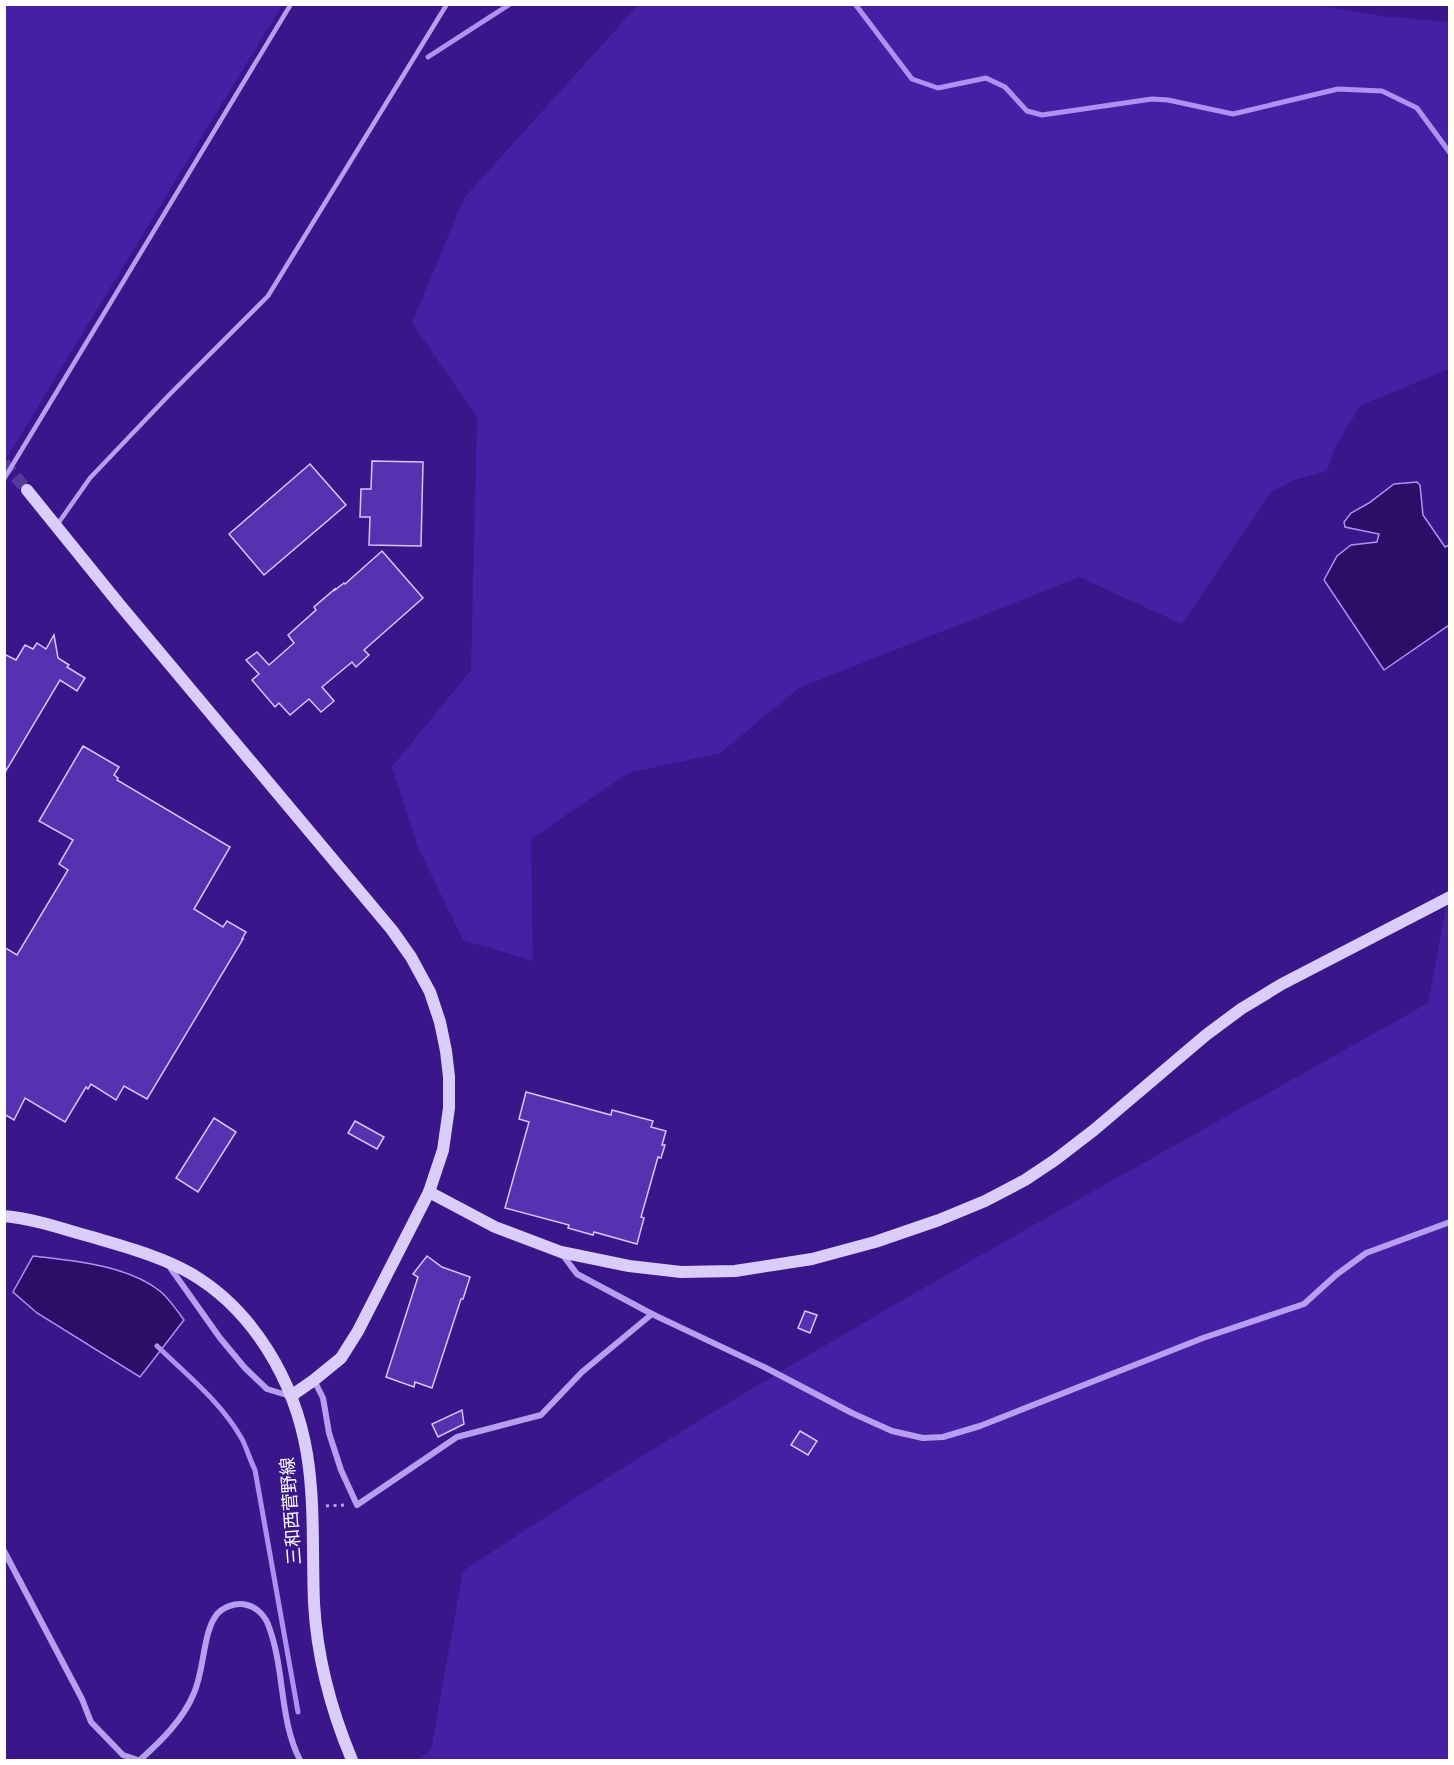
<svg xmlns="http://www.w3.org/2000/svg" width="1454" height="1765" font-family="'Nunito Sans','Noto Sans JP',sans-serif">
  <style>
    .green { fill: #461fa5 }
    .water { fill: #2b0e68; stroke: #ad92f2; stroke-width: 1.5 }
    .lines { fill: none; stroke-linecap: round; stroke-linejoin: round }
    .stream { stroke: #ad92f2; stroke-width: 5 }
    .building { fill: #5731af; stroke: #d5c6fb; stroke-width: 1.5 }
    .secondary-tunnel { stroke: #58399c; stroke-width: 12; stroke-dasharray: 12 6; stroke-linecap: butt }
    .path { stroke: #b79fef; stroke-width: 3; stroke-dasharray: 3 4.5; stroke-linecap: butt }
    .lane { stroke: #b79fef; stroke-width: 4.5 }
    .street { stroke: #b79fef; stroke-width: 6 }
    .secondary { stroke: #dbcdfa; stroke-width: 12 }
    .labels { text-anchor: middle; stroke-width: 6; stroke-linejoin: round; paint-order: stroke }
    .street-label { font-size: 18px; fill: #fff; stroke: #3a168b }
  </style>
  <rect width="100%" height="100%" fill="#3a168b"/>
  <!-- green -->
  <g class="green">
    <polygon points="5,4 282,5 5,461 4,5"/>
    <polygon points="1315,5 1382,16 1449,22 1449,369 1361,405 1336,445 1327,471 1294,480 1271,492 1182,624 1079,577 799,688 720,753 628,773 531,839 533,961 463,940 418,847 392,767 471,670 477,417 412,323 464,198 638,5"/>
    <path d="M1449,892V1760H416L431,1750L463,1571C774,1364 1103,1187 1428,1003Z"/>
  </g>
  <!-- water -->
  <g class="water">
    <polygon points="1417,482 1420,485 1423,515 1445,547 1449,545 1449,625 1384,670 1324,580 1337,556 1351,545 1377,542 1379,534 1345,527 1344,522 1351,513 1369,503 1394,484"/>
    <path d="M33,1256C74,1261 127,1265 160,1291C169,1299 177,1310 184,1320L140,1377L37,1313L13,1292Z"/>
  </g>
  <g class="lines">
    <!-- stream -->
    <g class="stream">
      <polyline points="855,4 912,79 938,88 986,78 1005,87 1027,111 1042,115 1152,99 1168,100 1233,114 1338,89 1382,91 1417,108 1450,153"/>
      <polyline points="428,57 510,4"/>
      <path d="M157,1346C187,1375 221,1402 242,1439C247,1449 250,1460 255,1470L298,1712"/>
    </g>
  </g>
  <!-- building -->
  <g class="building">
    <polygon points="372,461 423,462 421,546 369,545 370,517 360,517 361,489 371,489"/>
    <polygon points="310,464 346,505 264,575 229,534"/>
    <polygon points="382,551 423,598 364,650 369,655 356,667 352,662 322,687 334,701 321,712 309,699 290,715 279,703 275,707 252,680 259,674 246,660 257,652 269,665 294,643 288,635 316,610 314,607 335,589 335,590 344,583 345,584"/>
    <polygon points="54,635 58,658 69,665 67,667 85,678 77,691 60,680 4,774 4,654 16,660 25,645 33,649 37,643 46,649"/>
    <polygon points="83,746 119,767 114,775 118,778 117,780 230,847 194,909 223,927 227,921 246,932 242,939 243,939 147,1099 124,1086 116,1100 91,1084 88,1089 86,1087 65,1122 25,1098 14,1120 4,1114 4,947 17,955 68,870 59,864 73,840 39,821"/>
    <polygon points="526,1092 611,1115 612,1110 653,1121 651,1127 666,1131 662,1145 665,1145 661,1158 658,1157 641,1217 644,1218 637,1244 594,1232 593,1235 568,1228 569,1225 505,1208 529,1122 519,1119"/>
    <polygon points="214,1118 236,1132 198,1192 176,1178"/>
    <polygon points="355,1121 384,1137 377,1149 348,1133"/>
    <polygon points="427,1256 442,1267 470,1277 463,1299 461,1299 432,1388 415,1382 414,1387 386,1377 418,1277 413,1274"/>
    <polygon points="805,1311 817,1315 810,1333 798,1328"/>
    <polygon points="462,1410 464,1424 438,1437 432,1424"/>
    <polygon points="800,1431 817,1441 808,1455 791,1445"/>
  </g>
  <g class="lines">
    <!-- secondary-tunnel -->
    <polyline class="secondary-tunnel" points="4,463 27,490"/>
    <!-- path -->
    <polyline class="path" points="326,1506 345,1505"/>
    <!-- lane -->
    <g class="lane">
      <polyline points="4,479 291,4"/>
      <polyline points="57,525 90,478 170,394 268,296 447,4"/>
    </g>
    <!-- street -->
    <g class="street">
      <polyline points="562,1254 577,1274 652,1314 766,1368 852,1413 892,1431 923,1438 943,1437 980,1426 1203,1338 1304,1304 1336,1275 1366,1253 1450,1222"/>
      <polyline points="169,1266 220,1338 245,1368 267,1389 290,1396"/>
      <polyline points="314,1380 323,1398 329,1433 341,1470 357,1505 457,1437 541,1415 582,1372 652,1314"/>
      <polyline points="4,1551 82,1699 91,1722 123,1755 138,1760"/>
      <path d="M140,1760C161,1741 183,1720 194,1693C204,1671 203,1635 215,1617C221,1607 236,1602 247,1605C257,1607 266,1617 269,1627C285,1670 279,1719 300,1760"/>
    </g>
    <!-- secondary -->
    <g class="secondary">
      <polyline points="27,490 120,605 392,930 411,957 430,992 440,1022 446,1051 449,1077 449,1108 443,1150 429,1192 358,1331 341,1358 314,1380 291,1396"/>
      <polyline points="429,1192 495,1227 561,1252 629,1266 681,1272 735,1271 812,1259 875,1242 939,1220 985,1201 1025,1180 1055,1160 1094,1130 1206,1035 1241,1009 1282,984 1450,897"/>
      <path d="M4,1216C35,1219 63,1229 92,1237C125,1247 160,1256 190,1273C254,1310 295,1382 307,1454C315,1503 312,1553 314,1603C317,1658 331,1710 352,1760"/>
    </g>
  </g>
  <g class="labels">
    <!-- street labels -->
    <g class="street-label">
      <text transform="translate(291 1511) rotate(-94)" y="6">三和西菅野線</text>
    </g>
  </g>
  <!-- border -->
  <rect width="1454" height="1765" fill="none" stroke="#ffffff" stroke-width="12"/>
</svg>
